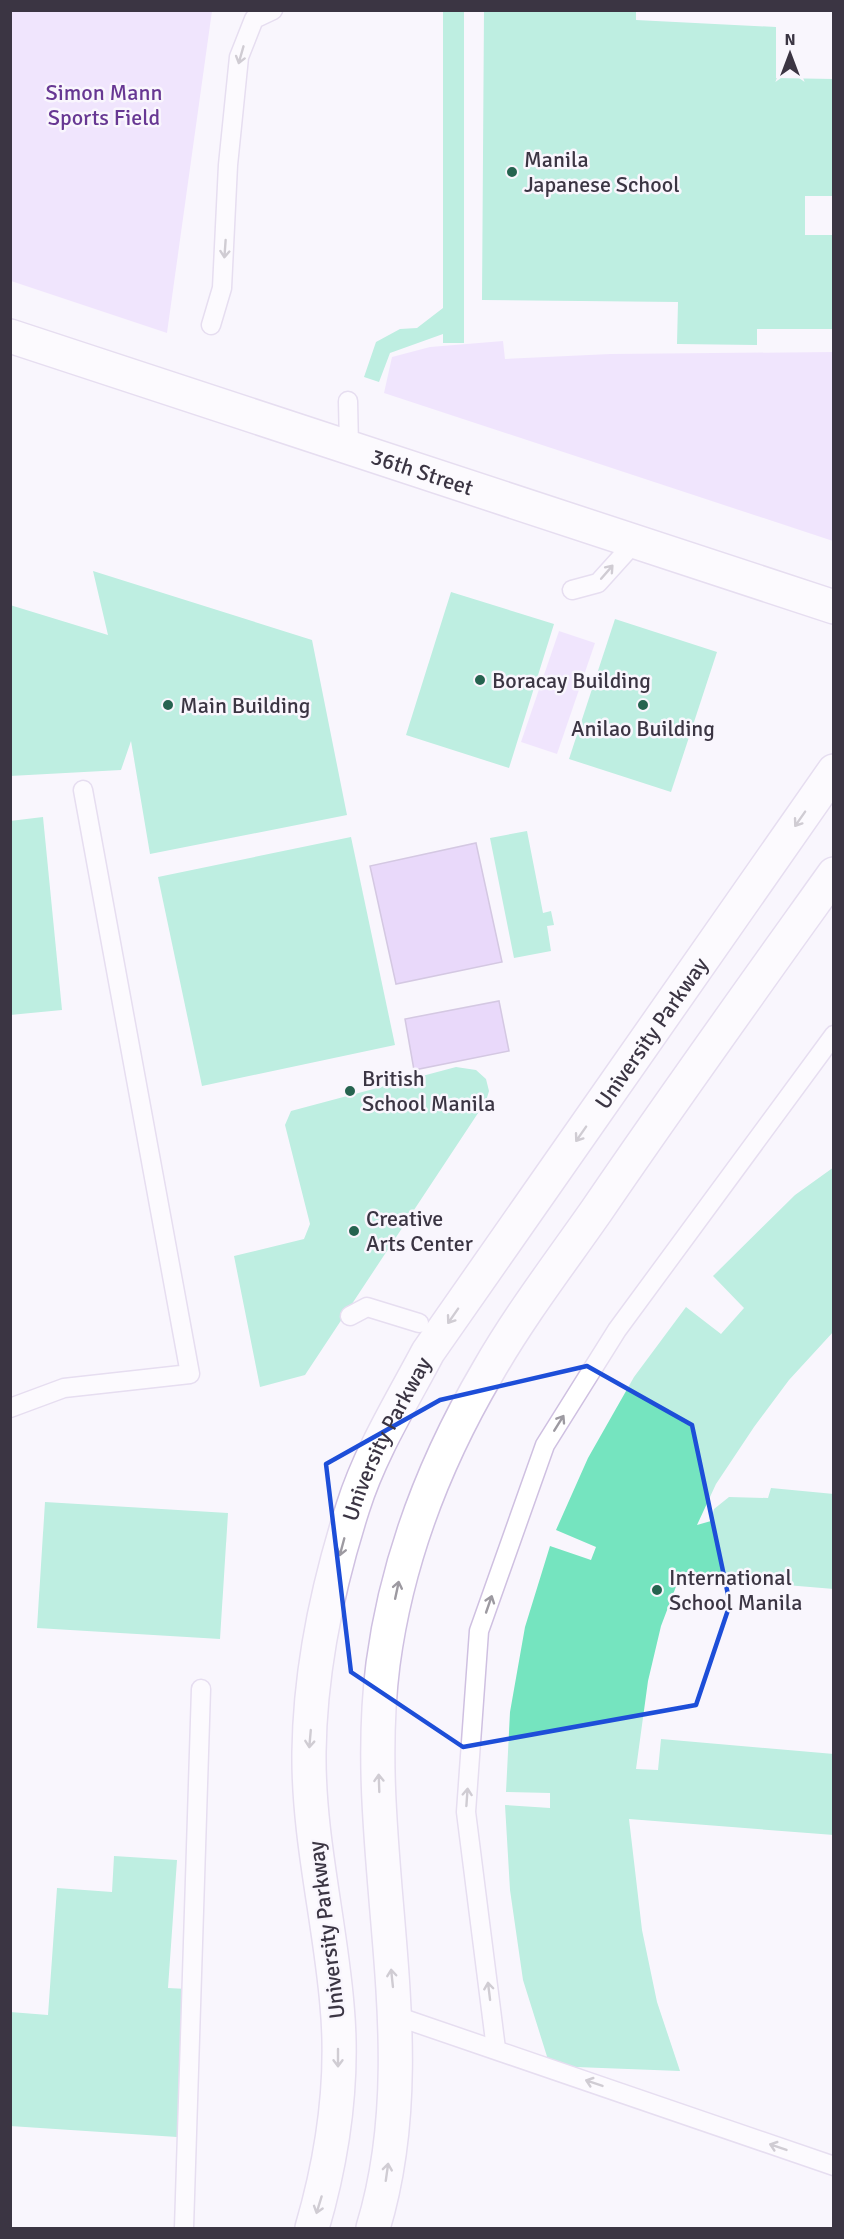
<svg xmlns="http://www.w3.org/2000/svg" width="844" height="2239" font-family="Signika,sans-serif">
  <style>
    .green { fill: #e5d1fd }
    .water { fill: #d5b7f7; stroke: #a790c1; stroke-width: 1.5 }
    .building { fill: #75e4bf }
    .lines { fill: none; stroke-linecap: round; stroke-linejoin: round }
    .lane-casing { stroke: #cfc0e1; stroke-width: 21 }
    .secondary-casing { stroke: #cfc0e1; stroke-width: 36 }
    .lane { stroke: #fff; stroke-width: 18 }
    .secondary { stroke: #fff; stroke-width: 33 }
    .oneway { stroke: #9d9aa1 }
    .marked { fill: none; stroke: #1d4ed8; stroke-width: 4.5; stroke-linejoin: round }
    .poi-dot { fill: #25634f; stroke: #f9f6fd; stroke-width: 2 }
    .labels { text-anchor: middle; stroke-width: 5; stroke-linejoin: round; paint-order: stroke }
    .park-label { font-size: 22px; fill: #673793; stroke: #f9f6fd }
    .poi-label { font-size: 22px; fill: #3b3543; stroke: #f9f6fd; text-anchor: start }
    .street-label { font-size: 22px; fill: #3b3543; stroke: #f9f6fd }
  </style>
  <rect width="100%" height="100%" fill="#f9f6fd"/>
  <!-- green -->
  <g class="green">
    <polygon points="10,11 212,11 167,333 11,281"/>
    <polygon points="503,341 505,359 610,354 833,352 833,541 384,393 392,357 430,347"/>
    <polygon points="559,631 595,643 557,754 521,742"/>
  </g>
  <!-- water -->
  <g class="water">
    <polygon points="476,843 502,962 396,984 370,866"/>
    <polygon points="499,1001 509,1051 414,1070 405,1019"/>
  </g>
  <!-- building -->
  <g class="building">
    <polygon points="443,10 464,10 464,343 443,343 443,334 390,353 379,382 364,377 376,342 400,329 417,328 443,308"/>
    <polygon points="484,10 636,10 636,20 776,27 776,78 834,79 834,196 805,196 805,235 834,235 834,329 757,329 757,345 677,344 678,302 482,300"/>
    <polygon points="93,571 312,640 347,815 150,854 131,741 121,770 10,776 10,605 108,635"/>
    <polygon points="451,592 554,624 509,768 406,735"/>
    <polygon points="615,619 717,652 671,792 569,759"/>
    <polygon points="43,817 62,1010 10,1015 10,821"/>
    <polygon points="527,831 543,913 551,911 554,925 547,926 551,951 514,958 490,838"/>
    <polygon points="351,837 395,1045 202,1086 158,877"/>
    <polygon points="456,1067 476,1070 486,1079 489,1091 486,1101 305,1375 260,1387 234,1256 304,1239 310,1224 285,1125 291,1111"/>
    <polygon points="834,1167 834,1331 789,1380 754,1427 716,1484 697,1525 711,1521 714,1509 729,1497 768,1498 771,1488 834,1494 834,1589 680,1576 661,1626 648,1681 636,1769 658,1770 661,1739 834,1754 834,1835 629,1819 642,1930 657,2002 680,2071 550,2066 523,1980 510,1890 505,1805 550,1808 550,1793 506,1792 510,1712 525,1627 550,1546 591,1560 596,1547 556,1530 588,1458 634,1377 686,1307 721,1334 744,1308 713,1276 795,1195"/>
    <polygon points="45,1502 228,1513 220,1639 37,1628"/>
    <polygon points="114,1856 177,1860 168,1988 187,1989 177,2137 10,2126 10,2012 48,2015 57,1888 112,1892"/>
  </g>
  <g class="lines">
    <defs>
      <g id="lane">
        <polyline points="211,325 222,288 228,165 239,57 254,19 273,10"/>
        <polyline points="348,401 349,447"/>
        <polyline points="572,590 598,583 635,542"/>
        <polyline points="350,1316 367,1307 419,1323"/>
        <polyline points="10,1408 64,1388 190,1374 83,790"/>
        <polyline points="396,2016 834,2166"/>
        <polyline points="496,2049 466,1812 479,1631 545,1445 617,1330 834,1035"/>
        <polyline points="184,2228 201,1689"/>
      </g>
      <g id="secondary">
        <path id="s1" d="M10,336L834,607"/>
        <path id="s2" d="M312,2228C333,2156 344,2080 337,2005C330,1921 308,1837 309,1752C310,1671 328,1585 353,1507C370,1453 401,1403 428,1352L834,771"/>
        <path d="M373,2228C429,2044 359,1852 383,1664C397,1559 435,1461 488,1371C520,1315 560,1263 597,1210C674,1097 754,986 834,874"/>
      </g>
    </defs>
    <!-- lane casing -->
    <use href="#lane" class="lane-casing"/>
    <!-- secondary casing -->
    <use href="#secondary" class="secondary-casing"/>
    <!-- lane -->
    <use href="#lane" class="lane"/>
    <!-- secondary -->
    <use href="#secondary" class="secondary"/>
  </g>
  <!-- one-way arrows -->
  <defs><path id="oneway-shaft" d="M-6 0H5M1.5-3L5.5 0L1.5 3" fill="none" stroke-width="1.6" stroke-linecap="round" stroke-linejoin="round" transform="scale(1.5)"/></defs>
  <g class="oneway">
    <use href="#oneway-shaft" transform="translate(241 55) rotate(106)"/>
    <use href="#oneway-shaft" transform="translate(225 249) rotate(94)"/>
    <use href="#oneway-shaft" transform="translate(607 572) rotate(-49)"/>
    <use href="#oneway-shaft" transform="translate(800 819) rotate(125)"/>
    <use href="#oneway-shaft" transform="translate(581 1134) rotate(125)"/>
    <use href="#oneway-shaft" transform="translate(453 1316) rotate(125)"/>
    <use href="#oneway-shaft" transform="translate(559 1423) rotate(-58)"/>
    <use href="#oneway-shaft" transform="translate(342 1547) rotate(105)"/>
    <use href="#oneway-shaft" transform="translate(397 1590) rotate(-78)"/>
    <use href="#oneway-shaft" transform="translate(489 1604) rotate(-71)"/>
    <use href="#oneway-shaft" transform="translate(310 1739) rotate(95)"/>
    <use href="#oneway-shaft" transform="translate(379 1783) rotate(-92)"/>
    <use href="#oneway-shaft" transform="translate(467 1797) rotate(-86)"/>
    <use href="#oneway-shaft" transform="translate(392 1978) rotate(-96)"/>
    <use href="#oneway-shaft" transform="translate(489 1991) rotate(-97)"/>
    <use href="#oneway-shaft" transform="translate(338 2058) rotate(90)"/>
    <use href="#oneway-shaft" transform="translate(594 2083) rotate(-161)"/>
    <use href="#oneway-shaft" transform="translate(778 2147) rotate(-161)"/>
    <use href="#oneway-shaft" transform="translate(387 2172) rotate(-82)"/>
    <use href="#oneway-shaft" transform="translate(319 2205) rotate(107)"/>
  </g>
  <!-- marked area -->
  <path d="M0 0H844V2239H0ZM587,1366L692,1425L730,1604L696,1705L463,1747L351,1672L326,1464L440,1400Z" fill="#f9f6fd" fill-opacity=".55" fill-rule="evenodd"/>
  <path class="marked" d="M587,1366L692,1425L730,1604L696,1705L463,1747L351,1672L326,1464L440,1400Z"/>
  <!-- markers -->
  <g class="poi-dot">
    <circle cx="512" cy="172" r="6"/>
    <circle cx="480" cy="680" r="6"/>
    <circle cx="168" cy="705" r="6"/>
    <circle cx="643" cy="705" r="6"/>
    <circle cx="350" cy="1091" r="6"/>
    <circle cx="354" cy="1231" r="6"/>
    <circle cx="657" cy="1590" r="6"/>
  </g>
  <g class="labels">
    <!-- park labels -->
    <g class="park-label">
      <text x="104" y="100">Simon Mann<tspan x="104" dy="25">Sports Field</tspan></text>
    </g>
    <!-- poi labels -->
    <g class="poi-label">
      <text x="524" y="167">Manila<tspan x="524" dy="25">Japanese School</tspan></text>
      <text x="492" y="688">Boracay Building</text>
      <text x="180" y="713">Main Building</text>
      <text x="643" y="736" text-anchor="middle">Anilao Building</text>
      <text x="362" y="1086">British<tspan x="362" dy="25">School Manila</tspan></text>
      <text x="366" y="1226">Creative<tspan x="366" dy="25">Arts Center</tspan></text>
      <text x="669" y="1585">International<tspan x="669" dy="25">School Manila</tspan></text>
    </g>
    <!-- street labels -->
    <g class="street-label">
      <text dy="8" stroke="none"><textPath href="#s1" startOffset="434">36th Street</textPath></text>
      <text dy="8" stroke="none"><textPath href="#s2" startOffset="1292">University Parkway</textPath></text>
      <text dy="8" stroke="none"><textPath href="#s2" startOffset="806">University Parkway</textPath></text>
      <text transform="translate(326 1930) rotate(-97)" y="8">University Parkway</text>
    </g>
  </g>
  <!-- border -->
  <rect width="844" height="2239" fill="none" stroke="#3b3543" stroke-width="24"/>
  <!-- north arrow -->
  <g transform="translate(790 54)" stroke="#f9f6fd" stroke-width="4.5" paint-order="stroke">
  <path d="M0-4.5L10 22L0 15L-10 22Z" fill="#3b3543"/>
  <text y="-9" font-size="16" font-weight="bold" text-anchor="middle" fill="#3b3543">N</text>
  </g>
</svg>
